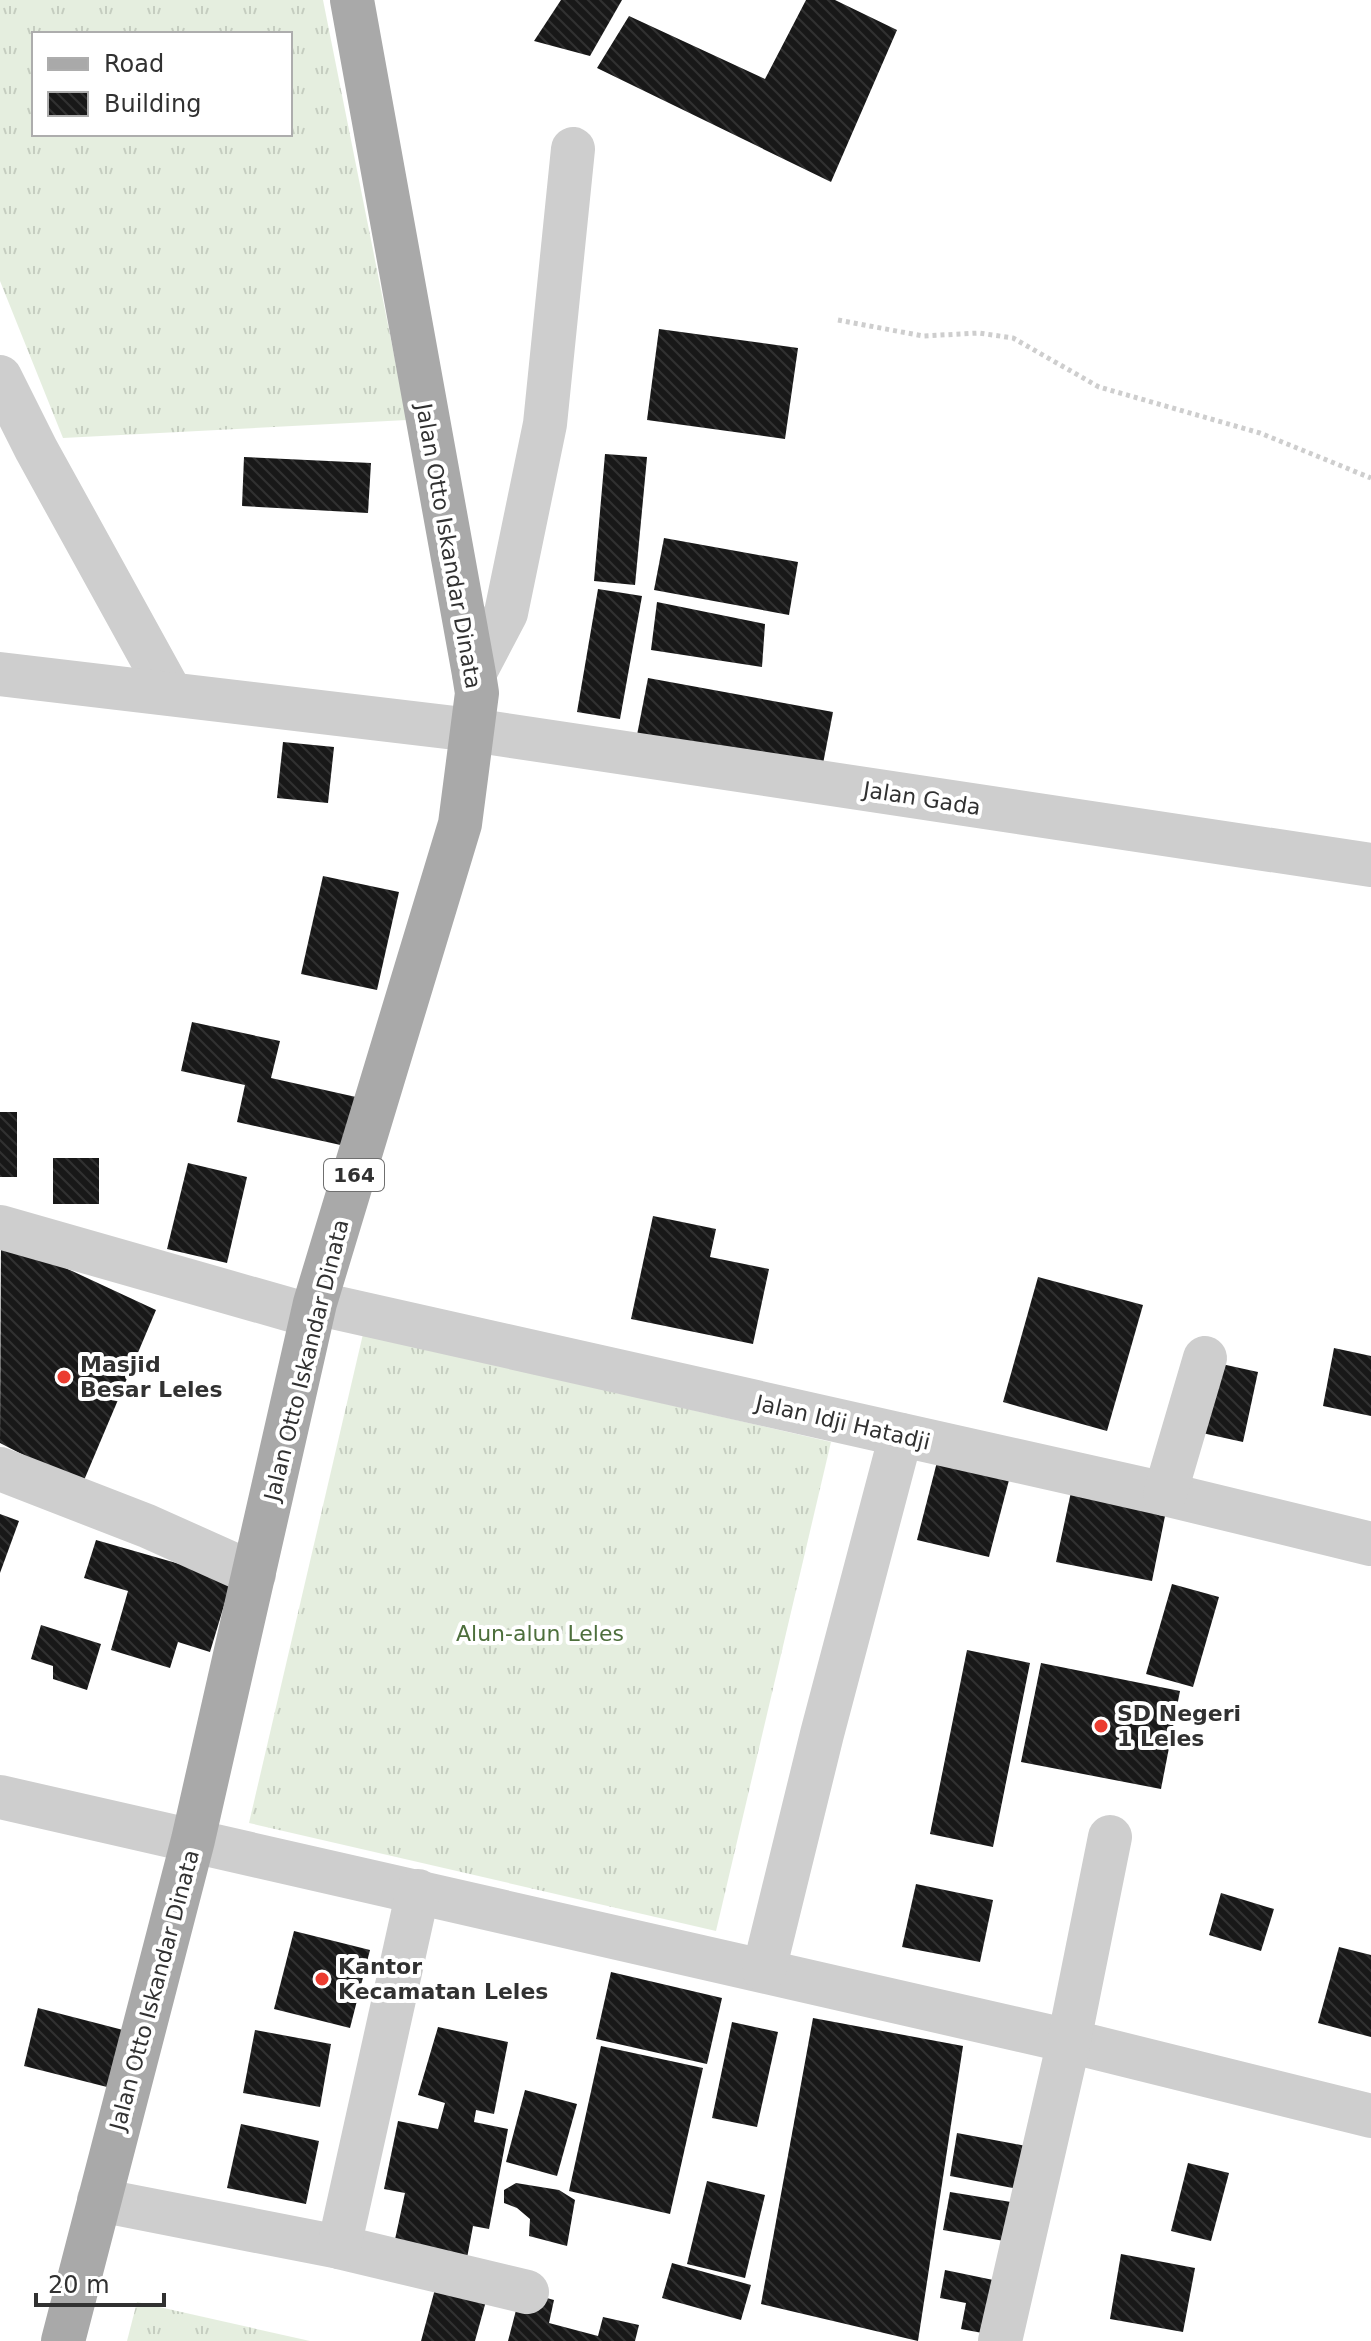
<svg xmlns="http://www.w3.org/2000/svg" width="1371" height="2341" font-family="'DejaVu Sans',sans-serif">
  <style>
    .grass { fill: url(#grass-tufts); fill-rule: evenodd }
    .building { fill: url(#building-back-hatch) }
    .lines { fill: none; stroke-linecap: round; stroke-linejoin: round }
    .path { stroke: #cecece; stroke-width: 5; stroke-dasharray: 4 4; stroke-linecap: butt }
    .minor { stroke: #cecece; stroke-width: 44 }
    .major { stroke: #a9a9a9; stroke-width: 44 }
    .poi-dot { fill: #eb3c30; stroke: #fff; stroke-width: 3 }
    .labels { text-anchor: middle; stroke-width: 8; stroke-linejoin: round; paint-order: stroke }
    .shield { fill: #fff; stroke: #6f6f6f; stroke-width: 2 }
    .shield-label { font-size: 20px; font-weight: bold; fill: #313131 }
    .street-label { font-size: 22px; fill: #313131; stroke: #fff }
    .poi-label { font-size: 22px; font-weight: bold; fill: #313131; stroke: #fff; text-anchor: start }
    .park-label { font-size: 22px; fill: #4d6f3c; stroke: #fff }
  </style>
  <defs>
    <pattern id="grass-tufts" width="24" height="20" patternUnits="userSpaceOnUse" patternTransform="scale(2)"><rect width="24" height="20" fill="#e5eedf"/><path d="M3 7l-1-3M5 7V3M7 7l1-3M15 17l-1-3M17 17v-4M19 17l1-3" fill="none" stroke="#c5cdc0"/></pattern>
    <pattern id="building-back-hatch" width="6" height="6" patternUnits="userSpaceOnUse" patternTransform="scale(2)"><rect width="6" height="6" fill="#181818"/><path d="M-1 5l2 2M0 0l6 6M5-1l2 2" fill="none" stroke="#313131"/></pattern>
  </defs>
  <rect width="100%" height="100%" fill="#fff"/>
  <!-- grass -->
  <g class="grass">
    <path d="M0,0H323L407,420L63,438L0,281ZM34,34H290V134H34Z"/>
    <polygon points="363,1334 831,1442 716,1931 249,1823"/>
    <polygon points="137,2302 310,2341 127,2341"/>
  </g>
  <!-- building -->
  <g class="building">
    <polygon points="561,0 622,0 590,56 534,41"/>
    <polygon points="806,0 835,0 897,30 831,182 597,68 629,16 765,79"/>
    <polygon points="659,329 798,348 785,439 647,420"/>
    <polygon points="605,454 647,457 635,585 594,581"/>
    <polygon points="244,457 371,463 368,513 242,506"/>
    <polygon points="664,538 798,562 789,615 654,590"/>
    <polygon points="598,589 642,596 620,719 577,712"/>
    <polygon points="657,602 765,624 762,667 651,650"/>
    <polygon points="648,678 833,712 822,769 637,735"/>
    <polygon points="283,742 334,747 328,803 277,798"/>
    <polygon points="323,876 399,892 377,990 301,974"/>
    <polygon points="192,1022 280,1041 271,1078 356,1097 345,1146 237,1122 245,1085 181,1071"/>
    <rect x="0" y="1112" width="17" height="65"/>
    <rect x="53" y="1158" width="46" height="46"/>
    <polygon points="188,1163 247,1177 227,1263 167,1249"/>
    <polygon points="653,1216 716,1229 710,1257 769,1269 753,1344 631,1319"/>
    <polygon points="1,1238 156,1310 82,1485 0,1443"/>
    <polygon points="1038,1277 1143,1305 1107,1431 1003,1402"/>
    <polygon points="1334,1348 1371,1356 1371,1416 1323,1406"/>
    <polygon points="1208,1361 1258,1372 1243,1442 1193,1431"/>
    <polygon points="937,1462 1009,1480 989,1557 917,1540"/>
    <polygon points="1071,1492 1166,1511 1152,1581 1056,1562"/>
    <polygon points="0,1514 19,1521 0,1573"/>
    <polygon points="96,1540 232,1579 210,1652 178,1642 170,1668 111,1650 128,1591 84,1578"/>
    <polygon points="1172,1584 1219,1597 1193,1687 1146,1674"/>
    <polygon points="41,1625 101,1644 87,1690 53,1679 53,1666 31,1659"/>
    <polygon points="967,1650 1030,1663 993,1847 930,1834"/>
    <polygon points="1041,1663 1180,1691 1161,1789 1021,1762"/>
    <polygon points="916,1884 993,1900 980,1962 902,1947"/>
    <polygon points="1221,1893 1274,1909 1261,1951 1209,1935"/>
    <polygon points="294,1931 370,1950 350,2028 274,2009"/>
    <polygon points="1339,1947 1371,1955 1371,2037 1318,2023"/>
    <polygon points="611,1972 722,1998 707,2064 596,2039"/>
    <polygon points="38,2008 127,2031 111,2088 24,2066"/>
    <polygon points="813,2018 963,2046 918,2341 761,2304"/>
    <polygon points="732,2022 778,2032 757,2127 712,2118"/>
    <polygon points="438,2027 508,2042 494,2114 476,2110 474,2122 508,2129 489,2229 473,2226 467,2258 394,2244 405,2193 384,2189 398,2121 438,2129 445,2103 418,2095"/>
    <polygon points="255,2030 331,2044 320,2107 243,2093"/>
    <polygon points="601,2046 703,2068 670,2214 569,2191"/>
    <polygon points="525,2090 577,2104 557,2176 506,2162"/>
    <polygon points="241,2124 319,2141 306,2204 227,2188"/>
    <polygon points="957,2133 1026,2146 1018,2189 950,2176"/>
    <polygon points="1188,2163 1229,2173 1211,2241 1171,2231"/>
    <polygon points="707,2181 765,2195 745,2278 687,2264"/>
    <polygon points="516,2183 559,2190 575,2200 567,2246 529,2236 530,2219 517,2208 504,2203 504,2190"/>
    <polygon points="950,2192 1011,2202 1004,2241 943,2230"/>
    <polygon points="1121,2254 1195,2268 1183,2332 1110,2319"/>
    <polygon points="672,2263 751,2285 741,2320 662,2298"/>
    <polygon points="945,2270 1003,2282 993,2335 961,2329 966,2303 940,2298"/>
    <polygon points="438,2278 489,2290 475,2341 421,2341"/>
    <polygon points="521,2291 554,2300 549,2323 598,2336 603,2317 639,2325 635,2341 508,2341"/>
  </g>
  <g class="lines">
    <!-- path -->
    <polyline class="path" points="838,320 923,336 979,333 1013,338 1099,387 1260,433 1371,478"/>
    <!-- minor -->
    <g class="minor">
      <polyline points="0,377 36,449 170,692"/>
      <polyline points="0,674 472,730 1371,865"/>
      <polyline points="474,674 506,613 545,424 573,149"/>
      <polyline points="0,1227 312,1316"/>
      <polyline points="315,1303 1165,1494 1371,1544"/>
      <polyline points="0,1469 147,1526 254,1574"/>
      <polyline points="1165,1494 1205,1358"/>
      <polyline points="0,1797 1069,2041 1371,2116"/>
      <polyline points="764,1970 822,1734 901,1435"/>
      <polyline points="99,2200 339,2247 527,2292"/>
      <polyline points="339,2247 418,1891"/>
      <polyline points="1000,2341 1069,2041 1110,1837"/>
    </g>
    <!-- major -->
    <polyline class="major" points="63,2341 193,1840 315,1303 460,824 477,693 474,674 352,0"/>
  </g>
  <!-- markers -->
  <g class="poi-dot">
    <circle cx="64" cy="1377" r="8"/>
    <circle cx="1101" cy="1726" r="8"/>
    <circle cx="322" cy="1979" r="8"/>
  </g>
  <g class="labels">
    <!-- shield labels -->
    <rect class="shield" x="324" y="1159" width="60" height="32" rx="6"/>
    <g class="shield-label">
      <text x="354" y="1182">164</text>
    </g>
    <!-- street labels -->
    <g class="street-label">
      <text transform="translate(449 546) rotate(80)" y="8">Jalan Otto Iskandar Dinata</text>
      <text transform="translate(922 798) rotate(9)" y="8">Jalan Gada</text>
      <text transform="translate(306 1360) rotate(-76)" y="8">Jalan Otto Iskandar Dinata</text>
      <text transform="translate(843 1422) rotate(13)" y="8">Jalan Idji Hatadji</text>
      <text transform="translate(154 1990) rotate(-75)" y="8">Jalan Otto Iskandar Dinata</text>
    </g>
    <!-- poi labels -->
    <g class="poi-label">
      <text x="80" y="1372">Masjid<tspan x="80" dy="25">Besar Leles</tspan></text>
      <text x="1117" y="1721">SD Negeri<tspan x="1117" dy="25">1 Leles</tspan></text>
      <text x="338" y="1974">Kantor<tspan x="338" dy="25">Kecamatan Leles</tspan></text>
    </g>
    <!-- park labels -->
    <g class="park-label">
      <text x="540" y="1641">Alun-alun Leles</text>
    </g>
  </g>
  <!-- legend -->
  <rect x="32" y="32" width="260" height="104" fill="#ffffff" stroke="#adadad" stroke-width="2"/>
  <rect x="48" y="58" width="40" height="12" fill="#a9a9a9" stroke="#adadad" stroke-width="2"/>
  <text x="104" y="72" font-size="24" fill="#313131">Road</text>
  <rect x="48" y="92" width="40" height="24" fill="url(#building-back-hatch)" stroke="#adadad" stroke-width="2"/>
  <text x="104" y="112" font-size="24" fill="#313131">Building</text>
  <!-- scale -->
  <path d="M36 2293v12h128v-12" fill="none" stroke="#313131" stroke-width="4"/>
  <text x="48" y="2293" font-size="24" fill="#313131" stroke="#ffffff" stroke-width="6" paint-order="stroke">20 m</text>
</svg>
